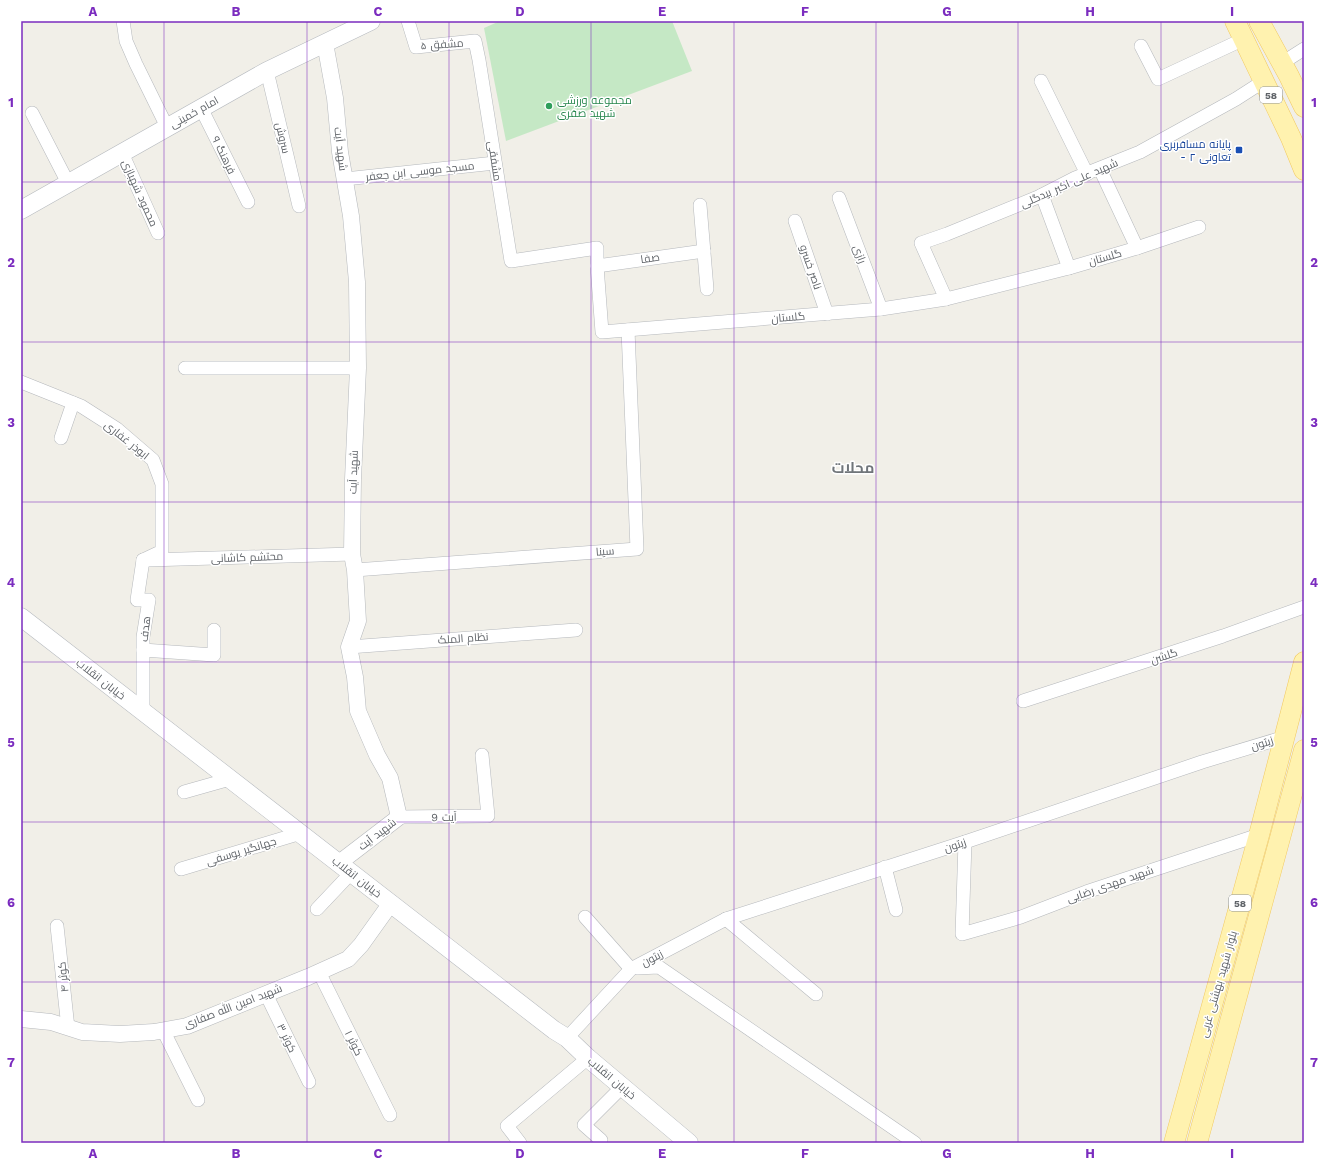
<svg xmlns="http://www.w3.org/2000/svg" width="1325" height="1164" font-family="'Work Sans',Cairo,sans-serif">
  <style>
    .green { fill: #c5e8c5 }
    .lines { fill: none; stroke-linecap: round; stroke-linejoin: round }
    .minor-casing { stroke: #b5b8bc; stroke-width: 14 }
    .tertiary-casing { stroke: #b5b8bc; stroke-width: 17 }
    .secondary-casing { stroke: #b6babf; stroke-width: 19 }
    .primary-casing { stroke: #f2c960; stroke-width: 21 }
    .minor { stroke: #fff; stroke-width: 13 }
    .tertiary { stroke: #fff; stroke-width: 16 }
    .secondary { stroke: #fff; stroke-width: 18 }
    .primary { stroke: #fff2af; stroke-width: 20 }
    .grid { fill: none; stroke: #7b2cbf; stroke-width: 1; stroke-opacity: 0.55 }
    .leisure-dot { fill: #2e9e5b; stroke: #fff; stroke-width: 1.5 }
    .transit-dot { fill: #1a4fb4; stroke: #fff; stroke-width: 1.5 }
    .labels { text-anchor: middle; stroke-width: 3; stroke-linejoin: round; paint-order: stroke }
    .shield { fill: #fff; stroke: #8f9295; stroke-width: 1 }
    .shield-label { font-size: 10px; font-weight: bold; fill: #5f6368 }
    .street-label { font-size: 11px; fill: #5f6368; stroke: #fff }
    .leisure-label { font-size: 11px; fill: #27864d; stroke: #fff; text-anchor: start }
    .transit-label { font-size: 11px; fill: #164399; stroke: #fff; text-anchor: end }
    .district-label { font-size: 15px; font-weight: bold; fill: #70757a; stroke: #fff }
    .neatline { fill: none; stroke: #7b2cbf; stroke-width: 1.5 }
    .grid-label { font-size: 13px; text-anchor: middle; font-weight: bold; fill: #7b2cbf }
  </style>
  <rect width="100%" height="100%" fill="#f1efe8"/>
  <!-- green -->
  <polygon class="green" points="500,21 672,21 692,71 506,141 484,28"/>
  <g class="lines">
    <defs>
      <g id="minor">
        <polyline points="123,21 126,41 136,64 167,127"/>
        <polyline points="408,21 416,47 475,41 479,60 511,261 597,248 597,266 602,332 881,309 946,299 1069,268 1137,248 1199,227"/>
        <polyline points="1141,46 1158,79 1244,39"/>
        <polyline points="1282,63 1304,49"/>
        <polyline points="267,71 299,206"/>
        <polyline points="1041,81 1087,174"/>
        <polyline points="201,108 248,202"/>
        <polyline points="32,113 68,183"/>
        <polyline points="122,153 158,233"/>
        <polyline points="1100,169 1137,248"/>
        <polyline points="345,179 495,163"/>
        <polyline points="1042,195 1069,268"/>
        <polyline points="839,198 881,309"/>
        <polyline points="700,205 707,289"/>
        <polyline points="795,221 827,314"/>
        <polyline points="597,266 704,251"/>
        <polyline points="946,299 921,243 947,234 1038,197 1075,178 1140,152 1236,99 1264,81"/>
        <polyline points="185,368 358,368"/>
        <polyline points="21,382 81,406 117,429 153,460 162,484 162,551 143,560"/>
        <polyline points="61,438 73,403"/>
        <polyline points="148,560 352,554"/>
        <polyline points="355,570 637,549 628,330"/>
        <polyline points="349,647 576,630"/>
        <polyline points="143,650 214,655 214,630"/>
        <polyline points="1023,701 1223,636 1304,607"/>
        <polyline points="143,711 143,637 149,600 137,600 143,560"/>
        <polyline points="184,792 230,779"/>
        <polyline points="399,817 488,816 482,755"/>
        <polyline points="965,842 962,934 1021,917 1086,892 1259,835"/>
        <polyline points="885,867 896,910"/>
        <polyline points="181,869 301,833"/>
        <polyline points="317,909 351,873"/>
        <polyline points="585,917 631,969"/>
        <polyline points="726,919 816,994"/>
        <polyline points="57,926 68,1028"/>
        <polyline points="637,968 659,967 915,1143"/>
        <polyline points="319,972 390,1115"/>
        <polyline points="266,994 309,1082"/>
        <polyline points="163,1030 198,1100"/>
        <polyline points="567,1038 631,969 726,919 965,842 1202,762 1285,737"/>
        <polyline points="601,1140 584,1125 622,1087"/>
        <polyline points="520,1143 507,1126 588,1058"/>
      </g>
      <g id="tertiary">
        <polyline points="325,43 335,98 340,152 351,216 357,282 358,368 353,479 352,554 355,570 358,621 349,647 355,677 358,711 377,755 390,778 399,817 339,863"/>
        <polyline points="21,1019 51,1022 82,1032 120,1034 154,1032 187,1026 308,977 348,959 361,945 391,903"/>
      </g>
      <g id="secondary">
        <polyline points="21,210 267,71 371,21"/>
        <polyline points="21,617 554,1030 567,1038 588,1058 689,1143"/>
      </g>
      <g id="primary">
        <polyline points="1235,21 1291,138 1304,170"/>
        <polyline points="1259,21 1289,76 1304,107"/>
        <polyline points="1174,1143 1259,835 1304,662"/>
        <polyline points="1197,1143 1304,750"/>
      </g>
    </defs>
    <!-- minor casing -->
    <use href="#minor" class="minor-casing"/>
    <!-- tertiary casing -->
    <use href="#tertiary" class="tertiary-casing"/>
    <!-- secondary casing -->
    <use href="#secondary" class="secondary-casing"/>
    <!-- primary casing -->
    <use href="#primary" class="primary-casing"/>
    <!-- minor -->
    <use href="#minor" class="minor"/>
    <!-- tertiary -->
    <use href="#tertiary" class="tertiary"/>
    <!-- secondary -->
    <use href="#secondary" class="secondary"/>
    <!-- primary -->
    <use href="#primary" class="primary"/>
  </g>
  <!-- grid -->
  <path class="grid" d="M164,21V1143M307,21V1143M449,21V1143M591,21V1143M734,21V1143M876,21V1143M1018,21V1143M1161,21V1143M21,182H1304M21,342H1304M21,502H1304M21,662H1304M21,822H1304M21,982H1304"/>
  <!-- markers -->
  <circle class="leisure-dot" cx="549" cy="106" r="4"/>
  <rect class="transit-dot" x="1235" y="146" width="8" height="8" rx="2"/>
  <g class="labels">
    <!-- shield labels -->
    <g class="shield">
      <rect x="1260" y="87" width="22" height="16" rx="3"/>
      <rect x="1229" y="895" width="22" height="16" rx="3"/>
    </g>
    <g class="shield-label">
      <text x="1271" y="99">58</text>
      <text x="1240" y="907">58</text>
    </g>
    <!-- street labels -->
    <g class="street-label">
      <text transform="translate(442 44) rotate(-4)" y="4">مشفق ۵</text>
      <text transform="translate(194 112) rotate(-29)" y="4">امام خمینی</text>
      <text transform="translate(283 138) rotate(77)" y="4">سروش</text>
      <text transform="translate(341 149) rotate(83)" y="4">شهید آیت</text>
      <text transform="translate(224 155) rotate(64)" y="4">فرهنگ ۹</text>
      <text transform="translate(495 161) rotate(81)" y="4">مشفقی</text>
      <text transform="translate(420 171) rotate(-6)" y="4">مسجد موسی ابن جعفر</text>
      <text transform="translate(1069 183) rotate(-24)" y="4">شهید علی اکبر بیدگلی</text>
      <text transform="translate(140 193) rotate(66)" y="4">محمود شهبازی</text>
      <text transform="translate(860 254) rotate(69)" y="4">رازی</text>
      <text transform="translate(1105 257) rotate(-16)" y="4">گلستان</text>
      <text transform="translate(650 258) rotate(-8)" y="4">صفا</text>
      <text transform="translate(811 267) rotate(71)" y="4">ناصر خسرو</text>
      <text transform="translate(788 317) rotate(-5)" y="4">گلستان</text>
      <text transform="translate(127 440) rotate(39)" y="4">ابوذر غفاری</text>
      <text transform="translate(353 472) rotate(-88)" y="4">شهید آیت</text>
      <text transform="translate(605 551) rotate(-4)" y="4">سینا</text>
      <text transform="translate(247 557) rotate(-2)" y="4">محتشم کاشانی</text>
      <text transform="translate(145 629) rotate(-84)" y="4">هدف</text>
      <text transform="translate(463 638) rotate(-4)" y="4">نظام الملک</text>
      <text transform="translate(1164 656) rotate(-18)" y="4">گلشن</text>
      <text transform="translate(101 679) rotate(38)" y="4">خیابان انقلاب</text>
      <text transform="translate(1262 743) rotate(-17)" y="4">زیتون</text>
      <text transform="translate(444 817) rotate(-1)" y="4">آیت 9</text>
      <text transform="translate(377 834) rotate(-38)" y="4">شهید آیت</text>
      <text transform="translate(955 845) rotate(-18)" y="4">زیتون</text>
      <text transform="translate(241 851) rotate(-17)" y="4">جهانگیر یوسفی</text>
      <text transform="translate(357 877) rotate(38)" y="4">خیابان انقلاب</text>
      <text transform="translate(1110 884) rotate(-19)" y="4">شهید مهدی رضایی</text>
      <text transform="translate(652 958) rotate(-28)" y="4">زیتون</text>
      <text transform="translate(63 977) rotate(-96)" y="4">کوثر ۴</text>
      <text transform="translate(1218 984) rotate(-74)" y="4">بلوار شهید بهشتی غربی</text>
      <text transform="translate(233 1006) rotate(-21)" y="4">شهید امین الله صفاری</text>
      <text transform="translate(287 1038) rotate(64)" y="4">کوثر ۳</text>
      <text transform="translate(354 1043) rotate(64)" y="4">کوثر ۱</text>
      <text transform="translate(612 1078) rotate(40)" y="4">خیابان انقلاب</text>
    </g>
    <!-- leisure labels -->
    <g class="leisure-label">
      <text x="557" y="104">مجموعه ورزشی<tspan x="557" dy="13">شهید صفری</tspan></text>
    </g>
    <!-- transit labels -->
    <g class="transit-label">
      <text x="1231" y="148">پایانه مسافربری<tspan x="1231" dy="13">- تعاونی ۲</tspan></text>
    </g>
    <!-- district labels -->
    <g class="district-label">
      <text x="853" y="473">محلات</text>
    </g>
  </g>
  <!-- border -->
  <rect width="1325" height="1164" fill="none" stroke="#ffffff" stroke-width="44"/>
  <rect x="22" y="22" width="1281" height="1120" class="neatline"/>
  <g class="grid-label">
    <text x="93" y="16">A</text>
    <text x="236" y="16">B</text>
    <text x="378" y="16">C</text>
    <text x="520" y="16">D</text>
    <text x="662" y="16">E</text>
    <text x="805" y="16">F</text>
    <text x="947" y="16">G</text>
    <text x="1090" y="16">H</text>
    <text x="1232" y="16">I</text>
    <text x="11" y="107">1</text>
    <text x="1314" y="107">1</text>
    <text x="11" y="267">2</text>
    <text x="1314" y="267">2</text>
    <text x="11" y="427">3</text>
    <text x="1314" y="427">3</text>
    <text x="11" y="587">4</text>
    <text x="1314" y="587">4</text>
    <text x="11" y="747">5</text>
    <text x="1314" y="747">5</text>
    <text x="11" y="907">6</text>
    <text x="1314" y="907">6</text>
    <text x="11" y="1067">7</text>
    <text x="1314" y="1067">7</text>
    <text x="93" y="1158">A</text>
    <text x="236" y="1158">B</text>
    <text x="378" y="1158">C</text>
    <text x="520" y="1158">D</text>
    <text x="662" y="1158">E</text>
    <text x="805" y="1158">F</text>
    <text x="947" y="1158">G</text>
    <text x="1090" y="1158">H</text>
    <text x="1232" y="1158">I</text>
  </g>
</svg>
